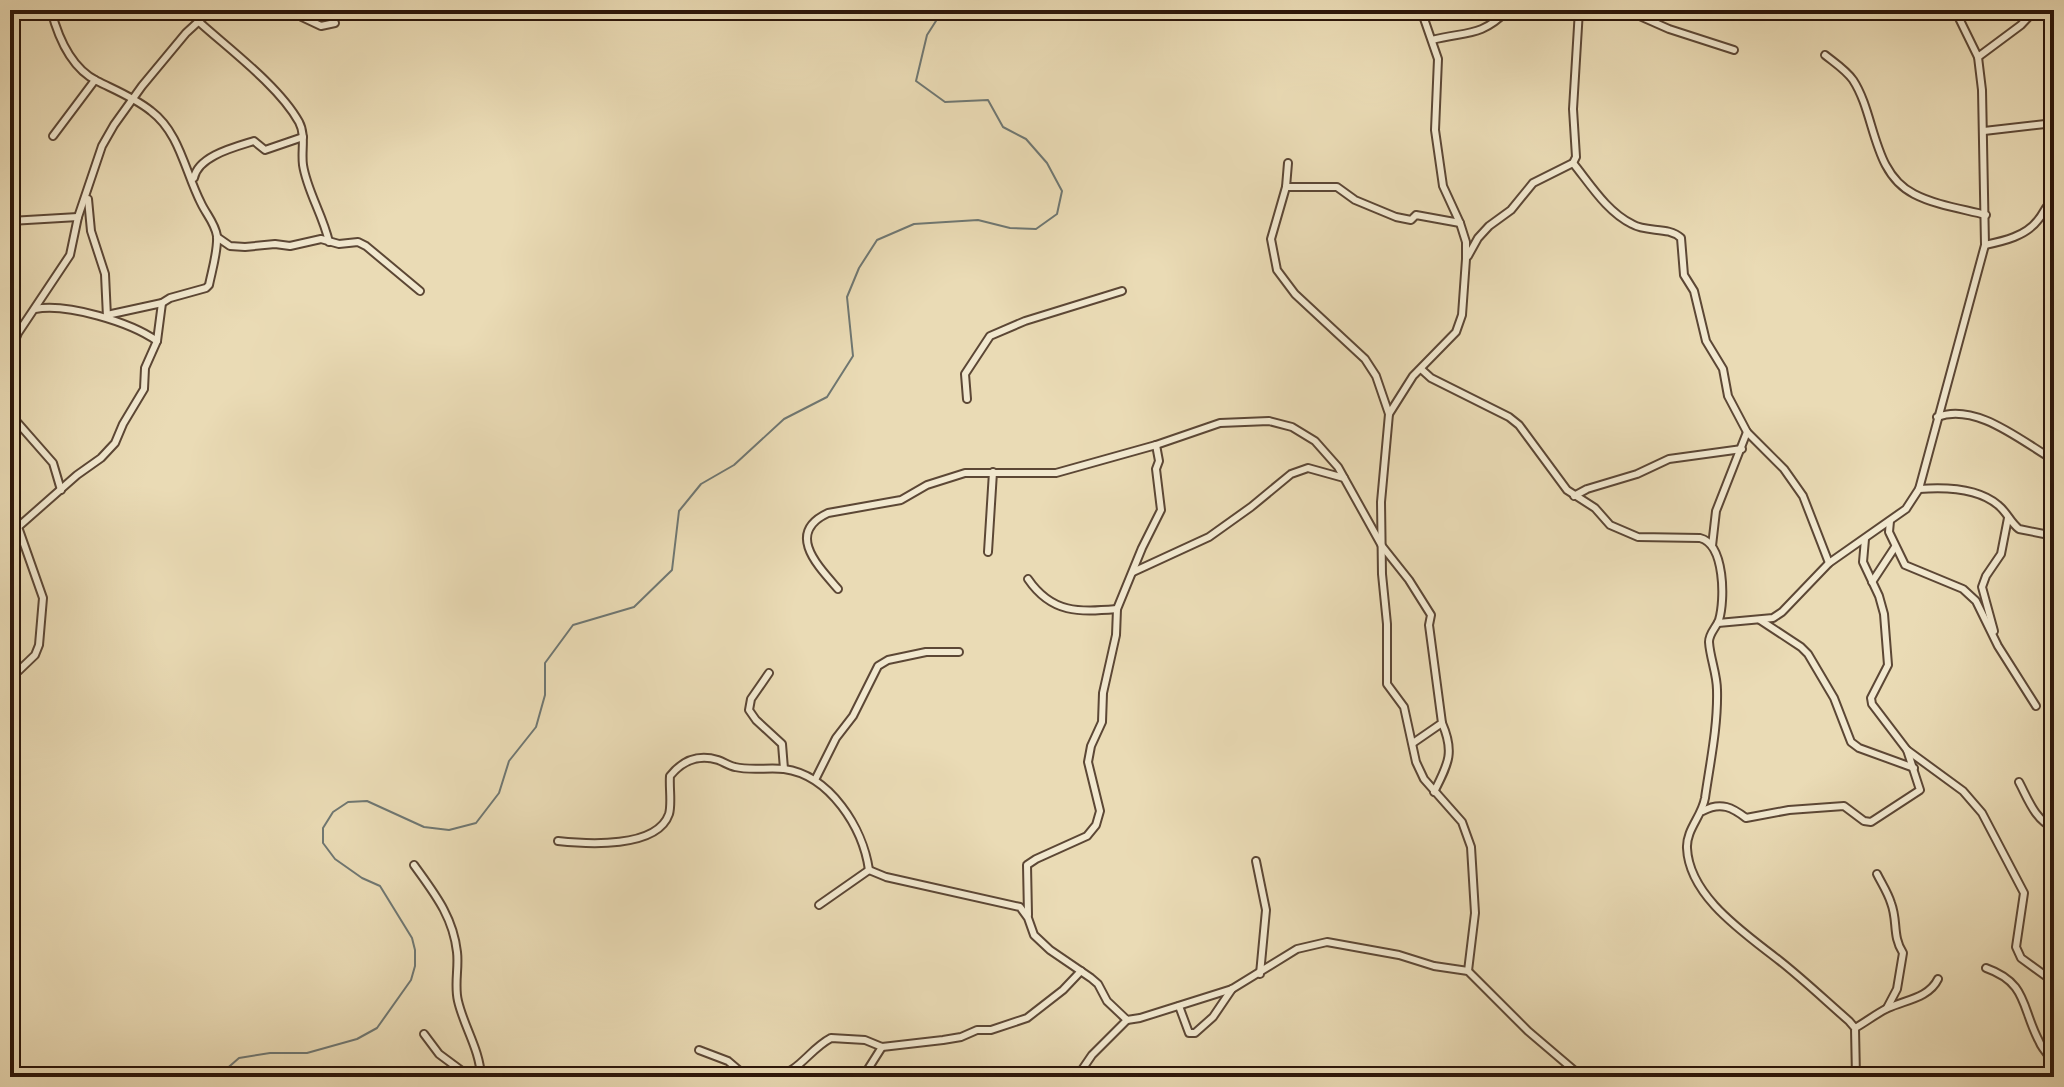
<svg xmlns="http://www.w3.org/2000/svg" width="2064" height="1087" font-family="Cardo,serif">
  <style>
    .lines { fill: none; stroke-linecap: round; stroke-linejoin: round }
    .stream { stroke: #6f7772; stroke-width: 2 }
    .minor-casing { stroke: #5c4735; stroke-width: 10 }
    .minor { stroke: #f1e8cf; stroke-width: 6 }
  </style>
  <rect width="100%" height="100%" fill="#eadbb5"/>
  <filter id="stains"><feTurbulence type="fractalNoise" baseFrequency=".0025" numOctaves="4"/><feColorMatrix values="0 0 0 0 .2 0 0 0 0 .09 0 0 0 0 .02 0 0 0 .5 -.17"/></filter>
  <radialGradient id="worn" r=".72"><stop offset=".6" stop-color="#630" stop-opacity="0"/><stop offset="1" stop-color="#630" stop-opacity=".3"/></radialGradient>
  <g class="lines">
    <!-- stream -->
    <polyline class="stream" points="223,1077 223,1072 239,1058 270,1053 307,1053 357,1039 377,1028 411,980 415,966 415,950 412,938 380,886 362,878 335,859 323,843 323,828 333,812 348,802 367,801 424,827 449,830 476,823 499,793 509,761 536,727 545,695 545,663 573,625 634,607 672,570 679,511 701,484 734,465 784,419 827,397 853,356 847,297 859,268 877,240 914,224 978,220 1010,228 1036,229 1057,214 1062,191 1047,163 1026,139 1003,127 988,100 945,102 916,81 927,35 943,10"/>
    <defs>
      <g id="minor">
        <path d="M51,10C58,37 71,68 97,81C115,90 135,98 151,111C180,133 185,172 201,203C206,214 215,223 217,236C218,251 212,270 209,285L206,288L170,298L162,303L107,315"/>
        <polyline points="287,10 321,26 335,23"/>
        <polyline points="467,10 471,15"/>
        <polyline points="1421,10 1438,59 1435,130 1443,186 1460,223 1466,242 1466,259 1462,315 1456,332 1413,376 1389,414 1381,502 1382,574 1387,624 1387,684 1404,707 1416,762 1424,779 1462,822 1471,847 1475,913 1468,971"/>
        <polyline points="1626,10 1669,29 1734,50"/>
        <path d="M198,21C229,49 279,86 299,122C306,135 301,151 303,165C307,191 323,215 329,242"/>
        <path d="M1432,40C1466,31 1480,38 1508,10"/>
        <path d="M1825,55C1835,63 1846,70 1853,80C1876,115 1872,173 1914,194C1935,205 1963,209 1986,215"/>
        <polyline points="1978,57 2021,25 2035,10"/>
        <polyline points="1984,131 2054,123"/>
        <polyline points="53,136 95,80"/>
        <polyline points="1288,163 1286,187 1271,239 1277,270 1295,294 1365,359 1376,376 1389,414"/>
        <path d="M1573,163C1590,184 1607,212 1632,224C1647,233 1668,226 1681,238L1684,275L1694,291L1706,341L1723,369L1728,396L1747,432L1784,469L1803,496L1829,563"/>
        <path d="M194,178C198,156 235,147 254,141L265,150L303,137"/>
        <polyline points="1286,187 1337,187 1355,200 1396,217 1411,220 1416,215 1460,223"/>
        <polyline points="88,199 91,231 105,274 107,317"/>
        <polyline points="10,221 78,217"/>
        <polyline points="217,237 230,246 245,247 275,244 290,246 321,239 339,244 358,242 366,246 420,291"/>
        <path d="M1985,245C2004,241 2026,236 2038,220C2045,212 2045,205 2054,200"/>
        <polyline points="1468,256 1478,238 1489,226 1511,210 1533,183 1573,163 1576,157 1573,109 1579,10"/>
        <path d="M35,309C67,303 130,322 157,341"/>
        <polyline points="10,353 18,333 70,255 78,217 102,146 114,125 142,86 186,33 211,10"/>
        <path d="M1421,369L1431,378L1509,417L1519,425L1567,490L1595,508L1610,525L1638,537L1700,538C1725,544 1725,600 1719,620C1716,628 1709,633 1709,642C1710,658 1717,674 1717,690C1718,726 1710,763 1705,798C1702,816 1686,830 1687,848C1689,897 1746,934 1780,961C1804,980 1826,1001 1849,1021L1855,1028L1856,1077"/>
        <polyline points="967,399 965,374 990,336 1025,321 1122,291"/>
        <polyline points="10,414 53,463 61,490"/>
        <path d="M1937,417C1976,402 2021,441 2054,460"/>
        <polyline points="10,488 18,527 43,598 39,645 35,655 10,679"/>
        <path d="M1919,489C1944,487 1978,488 1998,505C2007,512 2010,522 2019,529L2054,536"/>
        <polyline points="1574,496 1587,489 1637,474 1669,459 1742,449"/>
        <polyline points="1890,521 1889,532 1905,565 1963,589 1976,601 1998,646 2036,706"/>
        <polyline points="18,527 77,475 101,458 115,443 123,424 144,389 145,368 157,341 162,303"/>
        <polyline points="1712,546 1716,511 1747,432"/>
        <polyline points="988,552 993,472"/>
        <polyline points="1133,572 1209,537 1251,507 1291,474 1308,468 1344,478"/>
        <path d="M1028,579C1052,614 1079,612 1117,609"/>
        <polyline points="1872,582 1895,547"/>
        <path d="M838,589C818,566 785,533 828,513L901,500L927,485L965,473H1056L1156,445L1220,423L1269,421L1292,427L1315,441L1338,467L1382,546L1409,580L1431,615L1429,625L1442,723L1413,743"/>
        <polyline points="1760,620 1801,647 1808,654 1834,698 1851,742 1859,748 1914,768"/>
        <polyline points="1718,623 1773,618 1782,612 1829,563 1906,509 1919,489 1985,245 1982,90 1978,57 1955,10"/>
        <polyline points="1994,631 1982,587 1986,576 2001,554 2008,518"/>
        <polyline points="769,673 751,699 749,710 756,720 782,744 784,769"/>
        <polyline points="1907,750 1963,791 1982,813 2024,893 2016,947 2021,958 2054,982"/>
        <polyline points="815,780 836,738 853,716 878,666 888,660 926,652 959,652"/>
        <path d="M2019,782C2028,799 2035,820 2054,828"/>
        <path d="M1434,792C1448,764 1455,753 1442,723"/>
        <path d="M1703,811C1721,801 1733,808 1746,818L1789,810L1844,806L1864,821L1871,822L1920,790L1907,750L1872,704L1871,698L1888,665L1884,614L1879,596L1863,562L1865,539"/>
        <path d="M558,841C586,844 657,849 669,814C672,804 669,787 670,776C682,761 698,754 718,760C724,762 729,766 735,767C752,771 768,767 784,769C830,775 863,828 869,870"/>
        <polyline points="1256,861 1266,910 1260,974"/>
        <path d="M414,865C434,893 453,916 457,952C459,968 454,985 458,1001C464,1027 480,1050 481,1077"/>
        <polyline points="869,870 886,877 1020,907 1028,918 1034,935 1050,950 1091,978 1098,984 1107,1001 1127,1020 1140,1018 1232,989 1297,949 1327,942 1399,955 1434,966 1468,971 1528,1031 1582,1077"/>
        <path d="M1877,874C1882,884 1888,893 1891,903C1898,921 1892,936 1903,953L1897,989L1887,1008"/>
        <polyline points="819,905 869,870"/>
        <polyline points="1028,915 1027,865 1036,859 1087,836 1096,825 1100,811 1088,762 1091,746 1102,722 1103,693 1116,635 1117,609 1142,548 1161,510 1156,469 1159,461 1156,445"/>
        <path d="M1986,968C2028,983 2021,1007 2039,1041C2042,1049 2049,1056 2054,1062"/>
        <polyline points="1179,1006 1189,1033 1195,1033 1213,1017 1232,989"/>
        <path d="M1855,1028C1866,1022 1877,1013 1888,1008C1905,1000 1929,998 1938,979"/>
        <polyline points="424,1034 439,1054 470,1077"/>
        <polyline points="699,1050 728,1061 741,1072"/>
        <polyline points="959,1075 960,1077"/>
        <path d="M734,1077C746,1069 758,1078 772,1077C799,1074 808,1050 831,1038L865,1040L882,1047L943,1040L961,1037L977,1030H991L1027,1018L1063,990L1081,971"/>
        <polyline points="863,1077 882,1047"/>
        <polyline points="1077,1077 1092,1055 1127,1020"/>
      </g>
    </defs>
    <!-- minor casing -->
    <use href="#minor" class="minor-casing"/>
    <!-- minor -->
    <use href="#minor" class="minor"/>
  </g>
  <!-- margin -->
  <rect width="2064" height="1087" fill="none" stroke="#eadbb5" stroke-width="40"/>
  <rect x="12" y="12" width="2040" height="1063" fill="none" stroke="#2c160a" stroke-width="4"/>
  <rect x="20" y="20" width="2024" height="1047" fill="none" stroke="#2c160a" stroke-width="2"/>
  <rect width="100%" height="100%" filter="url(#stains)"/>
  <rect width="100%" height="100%" fill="url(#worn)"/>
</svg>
